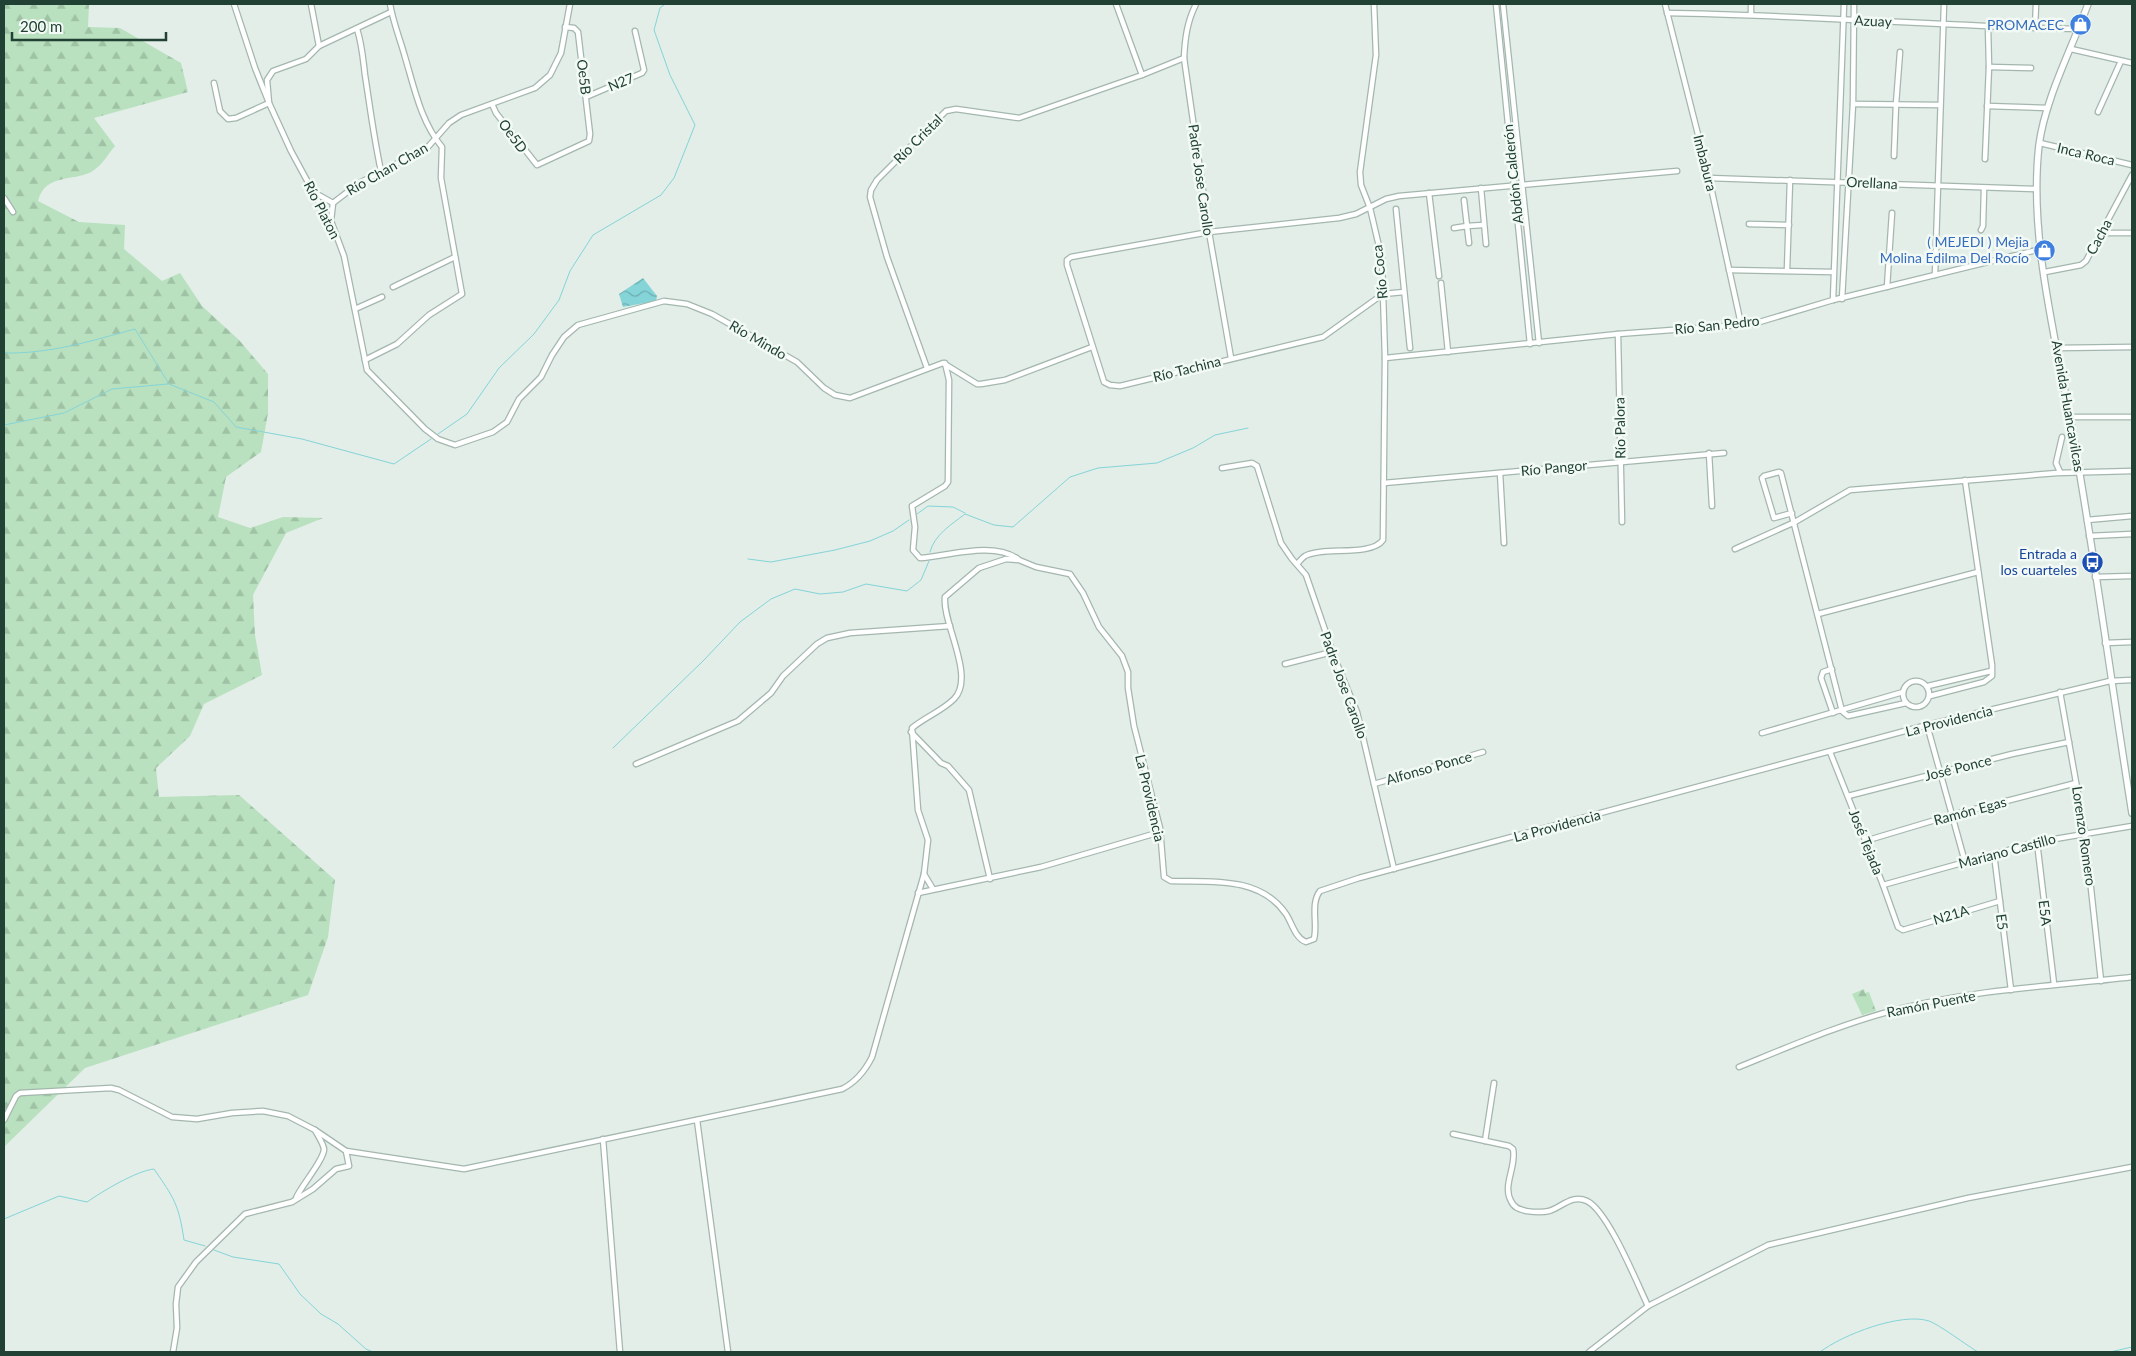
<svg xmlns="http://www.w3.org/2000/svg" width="2136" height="1356" font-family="Lato,sans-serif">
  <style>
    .forest { fill: url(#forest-firs) }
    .water { fill: url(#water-waves) }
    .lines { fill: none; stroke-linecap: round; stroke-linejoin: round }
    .stream { stroke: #85d4d8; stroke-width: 1 }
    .minor-casing { stroke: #a4b7ae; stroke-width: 7 }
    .tertiary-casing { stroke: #a4b7ae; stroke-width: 8 }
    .minor { stroke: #fff; stroke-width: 4.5 }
    .tertiary { stroke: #fff; stroke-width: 5.5 }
    .labels { text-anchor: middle; stroke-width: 5; stroke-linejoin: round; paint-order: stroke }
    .street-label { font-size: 14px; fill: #204134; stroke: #f3faf6 }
    .shop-label { font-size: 14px; fill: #366cbe; stroke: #f3faf6; text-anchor: end }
    .transit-label { font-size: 14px; fill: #164399; stroke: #f3faf6; text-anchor: end }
  </style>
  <defs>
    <pattern id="forest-firs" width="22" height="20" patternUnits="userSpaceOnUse" patternTransform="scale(1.25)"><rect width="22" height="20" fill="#b9e1bf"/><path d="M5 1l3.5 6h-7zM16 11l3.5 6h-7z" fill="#9fc2a5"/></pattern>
    <pattern id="water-waves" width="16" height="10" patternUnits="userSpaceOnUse" patternTransform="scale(1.25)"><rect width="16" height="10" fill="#85d4d8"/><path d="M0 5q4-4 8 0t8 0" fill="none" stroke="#6caeb0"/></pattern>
  </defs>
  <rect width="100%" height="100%" fill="#e2eee7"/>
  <!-- forest -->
  <g class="forest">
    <path d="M4,4H89L88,27L120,28L181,63L188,92L94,118L115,146C109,153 102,165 94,170C77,183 46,171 38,201L79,222L125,225L124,249L162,281L180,273L202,306L239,340L268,374V413L261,452L226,477L218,517L250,528L283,517L323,518L286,533L253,595L255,635L262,675L204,704L190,736L156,768L159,797L239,795L335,880L328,937L308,995L85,1068L4,1147Z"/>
    <polygon points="1864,989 1865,993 1869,992 1876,1011 1862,1015 1852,994"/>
  </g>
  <!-- water -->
  <polygon class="water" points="643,278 657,296 656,301 623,307 619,294"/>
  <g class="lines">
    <!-- stream -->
    <g class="stream">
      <path d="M4,353C50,354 91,341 135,329L169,384L214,402L236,427L302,439L394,464L431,439"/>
      <polyline points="4,425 64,413 112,389 168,384"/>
      <polyline points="438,434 467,414 499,368 534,334 559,300 570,271 593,235 661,195 674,178 695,125 670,75 654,30 660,8 665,4"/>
      <polyline points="917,514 928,506 953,507 965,513"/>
      <path d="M930,552C934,535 952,524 965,514L994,525L1013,527L1070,477L1098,468L1157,463L1193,448L1215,435L1248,428"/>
      <polyline points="748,559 771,562 835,550 870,541 893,531 909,520"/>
      <polyline points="613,748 703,661 740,622 771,599 795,589 820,594 843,592 866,584 907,591 921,580 929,561"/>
      <path d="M4,1219L59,1196L87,1202C103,1191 136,1171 154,1169C174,1198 179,1205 184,1240L205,1246"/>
      <polyline points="214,1250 233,1257 279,1264 300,1294 321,1314 338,1324 366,1349 373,1352"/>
      <path d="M1820,1352C1842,1335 1901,1312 1929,1321C1940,1325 1966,1345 1978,1352"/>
      <polyline points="2110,1352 2132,1347"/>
    </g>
    <defs>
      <g id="minor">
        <polyline points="234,4 255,68 269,103 291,151 323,210 331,221 344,256 367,370 425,429 438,439 455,445 493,432 507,422 519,399 541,377 552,355 564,337 578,325 664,301 687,304 712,314 797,362 824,388 835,395 850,398 943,363 977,384 981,384 1005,380 1092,347"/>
        <polyline points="311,4 319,46"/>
        <polyline points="1116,4 1142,75"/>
        <path d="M1196,4C1187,22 1185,38 1184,58L1209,232L1231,358"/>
        <polyline points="1496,4 1530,344"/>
        <polyline points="1503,4 1539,343"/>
        <polyline points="1665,4 1709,178 1741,324"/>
        <path d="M1667,13C1804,15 1941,26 2079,29"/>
        <polyline points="1751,14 1751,4"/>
        <polyline points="2035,28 2036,4"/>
        <path d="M357,29C362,44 363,59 365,75C370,107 374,139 381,171"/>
        <polyline points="2071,49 2132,63"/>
        <polyline points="1989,67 2031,68"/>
        <polyline points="214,83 220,111 228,119 236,118 269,103 267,80 273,71 306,59 319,46 391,12"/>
        <polyline points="586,97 642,73 644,70 635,31"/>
        <polyline points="492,104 496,113 537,165 589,141 590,134 578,32 574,28 565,27"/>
        <polyline points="1853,104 1939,105"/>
        <polyline points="1987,106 2048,108"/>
        <polyline points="2098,112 2121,61"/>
        <polyline points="2040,143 2132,165"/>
        <polyline points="1894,156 1896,104 1900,52"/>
        <polyline points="1985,159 1989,67 1988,26"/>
        <polyline points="1709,178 2036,189"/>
        <polyline points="1481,188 1486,244"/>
        <polyline points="315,193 333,203 359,183 427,148 449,123 461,115 535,88 550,75 561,53 570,4"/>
        <polyline points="1429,193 1439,276"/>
        <polyline points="4,198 13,212"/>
        <polyline points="1464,200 1467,226 1483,225"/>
        <polyline points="1396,209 1410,348"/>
        <polyline points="331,221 333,203"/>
        <polyline points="1749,224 1789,225"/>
        <polyline points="1454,228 1467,226 1469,243"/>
        <polyline points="1981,230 1983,226 1984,188"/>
        <polyline points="2102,233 2132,233"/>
        <polyline points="1729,270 1833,272"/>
        <polyline points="1787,270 1790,180"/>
        <polyline points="2045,272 2081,265 2086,261 2132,175"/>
        <polyline points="1935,275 1944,4"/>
        <polyline points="1441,283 1448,352"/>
        <polyline points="393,287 455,257"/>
        <polyline points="1887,287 1892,213"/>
        <polyline points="1404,292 1383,294 1323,337 1120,386 1110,385 1104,382 1067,265 1067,260 1071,257 1209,232 1339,218 1356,214 1386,199 1399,196 1677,171"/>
        <polyline points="1842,299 1853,104 1854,4"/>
        <polyline points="1833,300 1844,4"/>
        <polyline points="355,309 382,297"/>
        <polyline points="1618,334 1622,522"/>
        <polyline points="2057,348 2132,347"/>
        <polyline points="1385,358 1618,334 1753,324 1833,300 2041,249"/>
        <path d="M365,360L397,344L429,315L462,294L441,178L442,147C421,122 414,87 405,57C400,39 393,22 390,4"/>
        <path d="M945,363L949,380L948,482L945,486L912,506L915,527L913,550L920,558C948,556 993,541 1018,559"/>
        <polyline points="927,368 887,257 870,197 871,190 877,180 946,111 956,109 1019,118 1142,75 1184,58"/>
        <polyline points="2071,417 2132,417"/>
        <polyline points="1709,453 1712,506"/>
        <polyline points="1222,468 1252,463 1257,466 1281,543 1292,559 1306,575 1335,659 1357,712 1394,869"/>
        <polyline points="2060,472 2056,463 2062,437"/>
        <polyline points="1500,473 1504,543"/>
        <polyline points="1384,483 1724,453"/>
        <polyline points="1792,513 1774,518 1762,478 1764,476 1779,472 1781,473 1842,711 1848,716 1906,703"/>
        <polyline points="2087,520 2132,516"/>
        <polyline points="2089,536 2132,534"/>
        <polyline points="1735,549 1795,522 1850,490 2057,473 2132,471"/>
        <path d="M1297,564C1299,562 1302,558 1305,556C1323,546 1371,557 1383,540L1385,358L1382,259L1370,208L1361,185L1360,172L1376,55L1374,4"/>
        <polyline points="2095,577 2132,576"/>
        <polyline points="1818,614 1978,572"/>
        <polyline points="2105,643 2132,642"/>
        <polyline points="1285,664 1332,652"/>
        <polyline points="1832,669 1823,672 1821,678 1833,713"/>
        <circle cx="1916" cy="694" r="13"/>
        <polyline points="1928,686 1991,671"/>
        <polyline points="2060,692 2085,833 2101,981"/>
        <polyline points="1930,696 1984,682 1992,676 1992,665 1965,480"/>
        <polyline points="1927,725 1965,862"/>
        <polyline points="911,732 941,763 948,766 969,790 990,879"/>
        <polyline points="1762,733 1903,692"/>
        <polyline points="1830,752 1883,885 1898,927 1903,930 2000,901"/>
        <polyline points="636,764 738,721 771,693 783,676 817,644 827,638 850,633 950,626"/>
        <polyline points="1374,784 1483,752"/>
        <polyline points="1848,796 2012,754 2069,742"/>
        <polyline points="1865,841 1952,815 2076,783"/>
        <polyline points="2037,842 2054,984"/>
        <polyline points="1994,854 2011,990"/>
        <polyline points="924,874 933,889"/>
        <polyline points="1883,885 2037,842 2132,826"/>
        <polyline points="918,893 1041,867 1160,832"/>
        <path d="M1739,1067C1793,1045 1846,1022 1903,1008C1978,989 2056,986 2132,977"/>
        <path d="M4,1120L16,1096L20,1093L111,1088L119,1090L172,1117L197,1119L232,1113L263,1111L288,1116L315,1130L346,1151L464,1169L842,1089C856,1082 865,1071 872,1057L924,874L928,840L918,810L912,728C925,717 942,711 954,699C976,677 942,623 945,597L979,568L1006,559L1019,560L1036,567L1070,574L1083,593L1099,627L1122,656L1128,672V688L1134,726L1160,828L1164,877L1171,881C1212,882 1260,876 1286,914C1292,923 1295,938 1306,942L1314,939C1318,924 1310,904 1320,891L1359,878L1927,725L2110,681L2132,680"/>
        <polyline points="697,1120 728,1352"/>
        <path d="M1453,1134L1509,1146L1513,1149C1517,1166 1502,1185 1511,1201C1514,1208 1519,1209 1526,1211C1534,1212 1541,1213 1549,1211C1562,1207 1572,1194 1587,1201C1608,1211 1637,1283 1648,1306"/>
        <polyline points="603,1139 620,1352"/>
        <polyline points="1485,1141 1494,1083"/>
        <path d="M296,1198C301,1186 324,1160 324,1149C323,1143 318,1136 315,1130"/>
        <polyline points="173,1352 177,1328 176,1304 178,1287 196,1262 245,1214 292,1202 313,1189 336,1169 349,1166 346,1151"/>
        <polyline points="1589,1352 1648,1306 1768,1245 1968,1198 2132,1167"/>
      </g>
      <path id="tertiary" d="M2088,4C2072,48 2045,99 2039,145C2028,240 2058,346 2074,440C2096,564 2112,689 2132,813"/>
    </defs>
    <!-- minor casing -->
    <use href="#minor" class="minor-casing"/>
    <!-- tertiary casing -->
    <use href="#tertiary" class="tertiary-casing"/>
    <!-- minor -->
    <use href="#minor" class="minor"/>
    <!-- tertiary -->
    <use href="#tertiary" class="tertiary"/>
  </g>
  <!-- icons -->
  <defs>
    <symbol id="shop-disc" viewBox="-11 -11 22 22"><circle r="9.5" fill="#3f7fe0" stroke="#f3faf6"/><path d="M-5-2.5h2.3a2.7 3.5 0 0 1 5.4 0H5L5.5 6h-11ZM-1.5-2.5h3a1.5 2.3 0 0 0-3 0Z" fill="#fff"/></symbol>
    <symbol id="bus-disc" viewBox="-11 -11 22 22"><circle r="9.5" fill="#1a4fb4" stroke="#f3faf6"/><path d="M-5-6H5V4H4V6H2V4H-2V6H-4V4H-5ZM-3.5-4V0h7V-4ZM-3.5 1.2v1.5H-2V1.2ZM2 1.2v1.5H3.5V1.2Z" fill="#fff"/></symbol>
  </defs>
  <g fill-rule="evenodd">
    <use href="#shop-disc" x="2068" y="12" width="25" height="25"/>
    <use href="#shop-disc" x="2032" y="238" width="25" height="25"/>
    <use href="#bus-disc" x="2080" y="550" width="25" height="25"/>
  </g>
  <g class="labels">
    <!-- street labels -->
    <g class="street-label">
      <text transform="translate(1873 21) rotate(2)" y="5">Azuay</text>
      <text transform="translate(584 77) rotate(83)" y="5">Oe5B</text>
      <text transform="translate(621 82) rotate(-22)" y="5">N27</text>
      <text transform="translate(513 136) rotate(53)" y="5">Oe5D</text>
      <text transform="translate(918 139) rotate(-45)" y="5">Río Cristal</text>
      <text transform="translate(2086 154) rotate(13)" y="5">Inca Roca</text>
      <text transform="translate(1705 163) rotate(76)" y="5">Imbabura</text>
      <text transform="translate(387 169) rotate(-30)" y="5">Río Chan Chan</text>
      <text transform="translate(1513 174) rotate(-96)" y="5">Abdón Calderón</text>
      <text transform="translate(1201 180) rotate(82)" y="5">Padre Jose Carollo</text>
      <text transform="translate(1872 183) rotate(3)" y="5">Orellana</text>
      <text transform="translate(322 210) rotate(63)" y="5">Río Platon</text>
      <text transform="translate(2099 237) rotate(-62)" y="5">Cacha</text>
      <text transform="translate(1380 272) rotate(-96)" y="5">Río Coca</text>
      <text transform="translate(1717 325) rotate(-6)" y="5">Río San Pedro</text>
      <text transform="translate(758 340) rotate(30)" y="5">Río Mindo</text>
      <text transform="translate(1187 369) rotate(-14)" y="5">Río Tachina</text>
      <text transform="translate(2068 406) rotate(80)" y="5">Avenida Huancavilcas</text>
      <text transform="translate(1620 428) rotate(-91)" y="5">Río Palora</text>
      <text transform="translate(1554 468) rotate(-5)" y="5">Río Pangor</text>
      <text transform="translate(1344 685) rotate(70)" y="5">Padre Jose Carollo</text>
      <text transform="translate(1949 721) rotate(-14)" y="5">La Providencia</text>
      <text transform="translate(1429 768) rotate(-16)" y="5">Alfonso Ponce</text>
      <text transform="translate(1958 768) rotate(-14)" y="5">José Ponce</text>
      <text transform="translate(1150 798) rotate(77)" y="5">La Providencia</text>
      <text transform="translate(1970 811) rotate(-15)" y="5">Ramón Egas</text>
      <text transform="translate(1557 826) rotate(-15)" y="5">La Providencia</text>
      <text transform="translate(2084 836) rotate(82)" y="5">Lorenzo Romero</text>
      <text transform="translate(1866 842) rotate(68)" y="5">José Tejada</text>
      <text transform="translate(2007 851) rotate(-15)" y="5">Mariano Castillo</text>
      <text transform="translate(2045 913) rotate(83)" y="5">E5A</text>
      <text transform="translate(1951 915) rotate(-17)" y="5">N21A</text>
      <text transform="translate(2002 922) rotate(83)" y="5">E5</text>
      <text transform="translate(1931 1004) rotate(-11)" y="5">Ramón Puente</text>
    </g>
    <!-- shop labels -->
    <g class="shop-label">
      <text x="2064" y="30">PROMACEC</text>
      <text x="2029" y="247">( MEJEDI ) Mejia<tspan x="2029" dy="16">Molina Edilma Del Rocío</tspan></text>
    </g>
    <!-- transit labels -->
    <g class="transit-label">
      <text x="2077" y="559">Entrada a<tspan x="2077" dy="16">los cuarteles</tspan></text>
    </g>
  </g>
  <!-- border -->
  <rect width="2136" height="1356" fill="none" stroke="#204134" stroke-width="10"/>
  <!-- scale -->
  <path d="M12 32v8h154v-8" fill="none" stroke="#204134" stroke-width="2.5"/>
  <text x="20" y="32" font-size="15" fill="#204134" stroke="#f3faf6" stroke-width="4" paint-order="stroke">200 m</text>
</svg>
